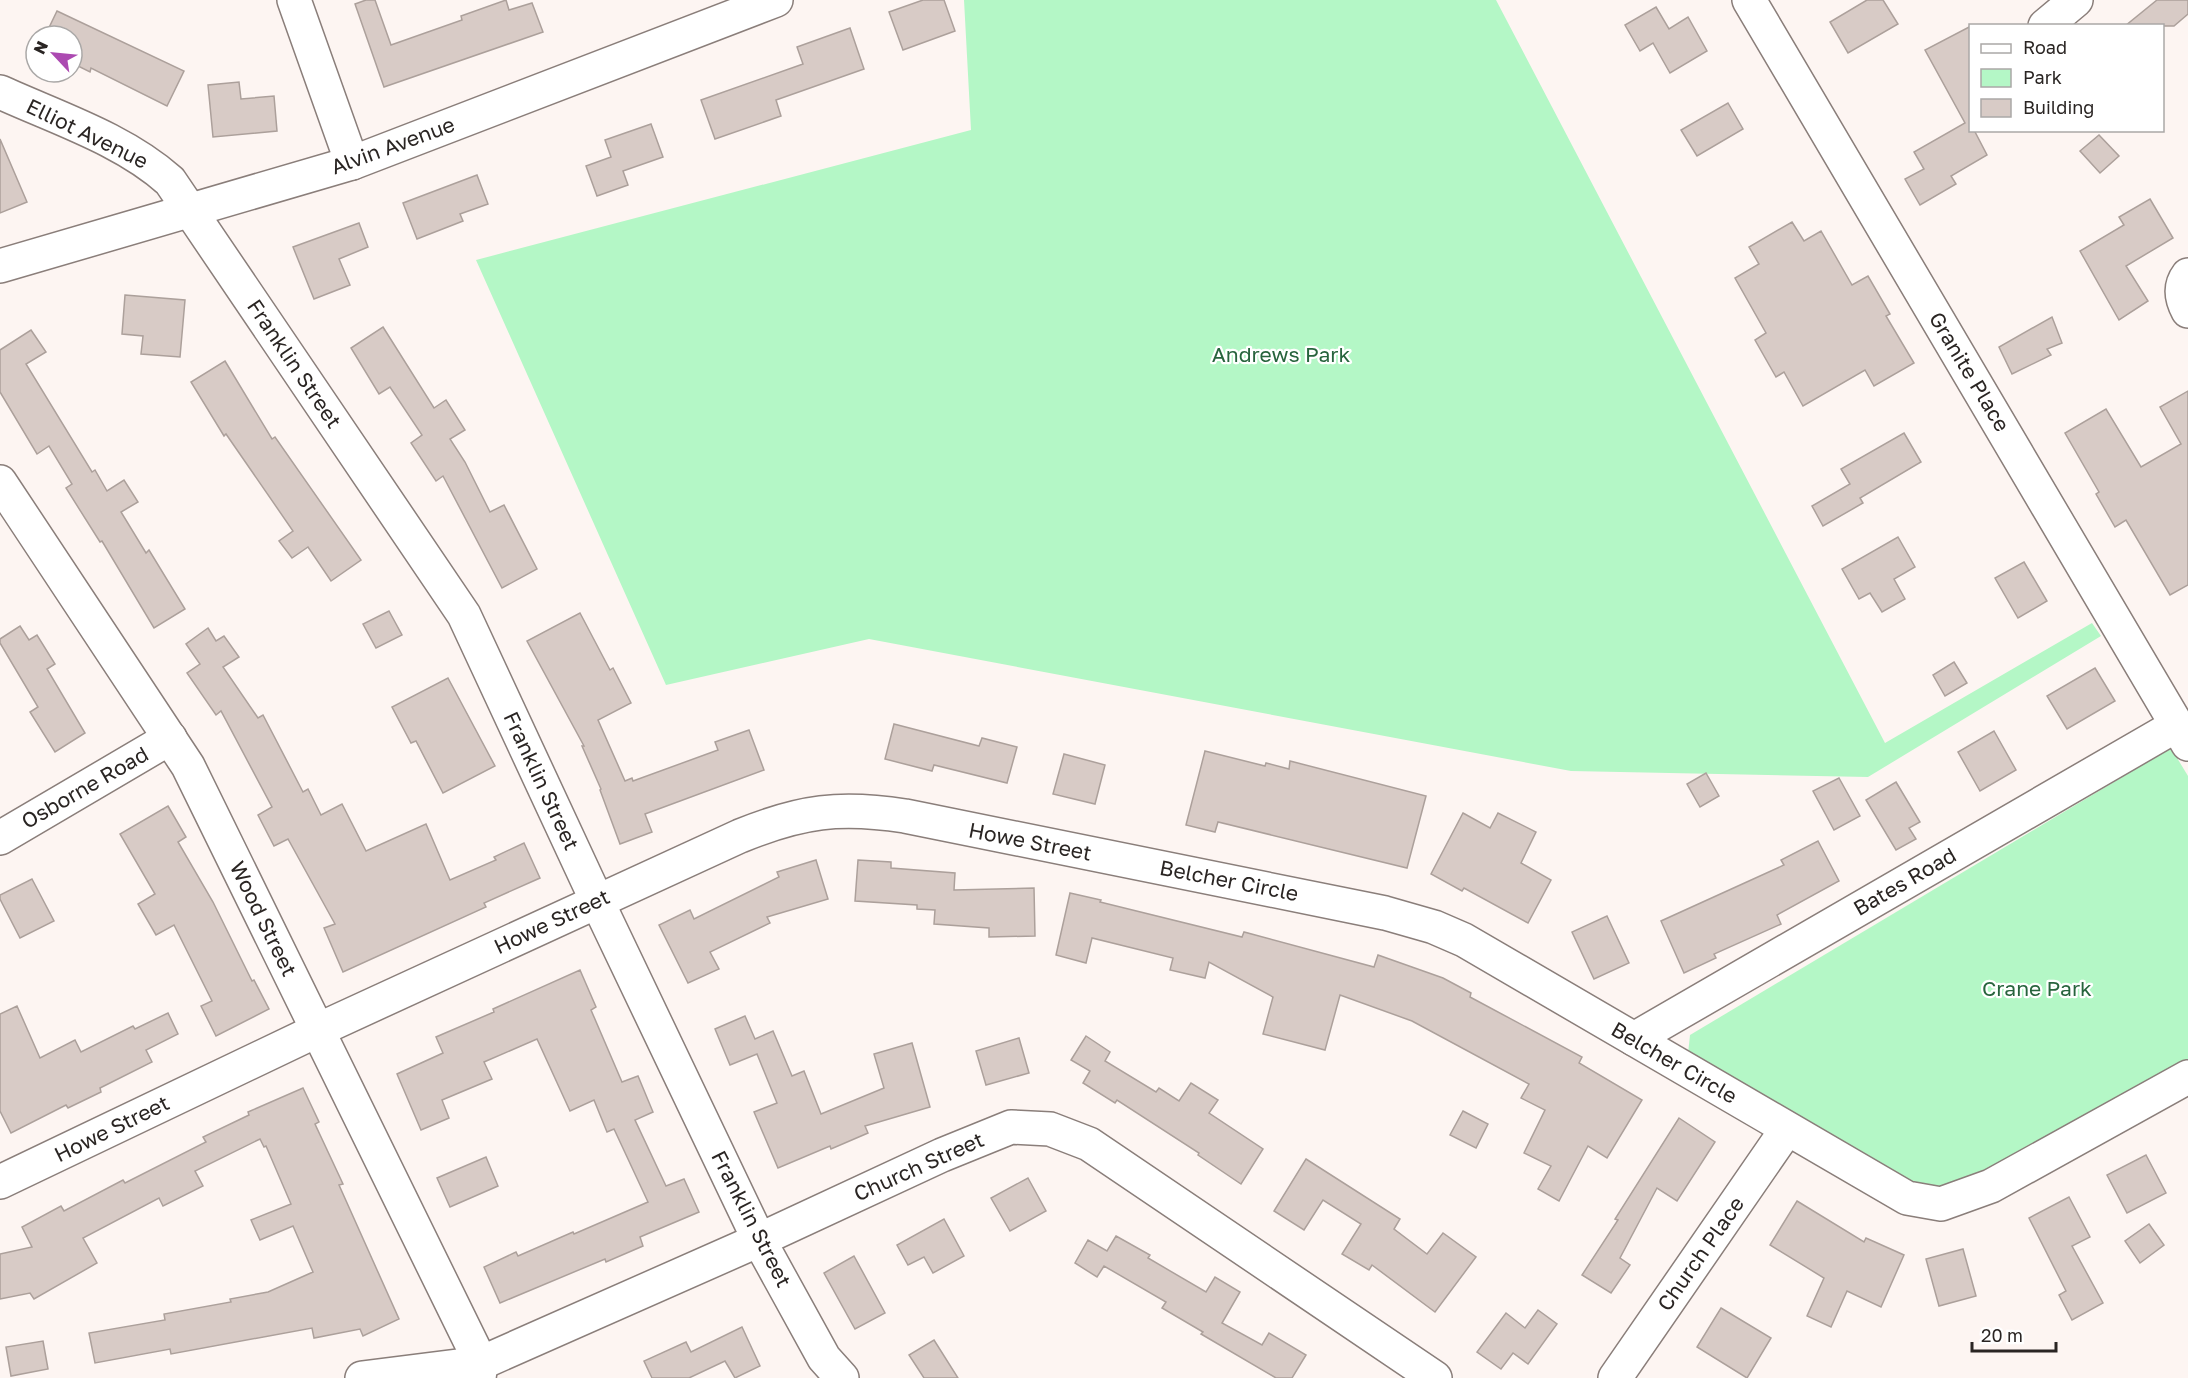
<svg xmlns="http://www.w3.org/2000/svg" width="2188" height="1378" font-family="'Golos Text',sans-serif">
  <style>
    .green { fill: #b4f7c6 }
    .building { fill: #d8cbc6; stroke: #aca09b; stroke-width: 1.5 }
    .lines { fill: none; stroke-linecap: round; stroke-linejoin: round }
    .minor-casing { stroke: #8a7e7a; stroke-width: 36 }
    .minor { stroke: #fff; stroke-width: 33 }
    .labels { text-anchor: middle; stroke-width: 4.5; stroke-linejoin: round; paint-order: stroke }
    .street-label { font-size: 21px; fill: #2a2523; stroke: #fff }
    .park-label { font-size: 21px; fill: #27643d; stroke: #fff }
  </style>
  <rect width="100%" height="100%" fill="#fdf5f2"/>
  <!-- green -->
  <g class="green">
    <polygon points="964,0 1496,0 1885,743 2092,623 2101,636 1868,777 1571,771 869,639 666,685 476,260 971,130"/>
    <polygon points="2171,748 2188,776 2188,1061 1953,1196 1913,1191 1688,1054 1690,1035"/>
  </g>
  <!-- building -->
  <g class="building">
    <polygon points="366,0 375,0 391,45 462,20 461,16 506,0 509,10 532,3 543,32 384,87 355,4"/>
    <polygon points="923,0 944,0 955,31 903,50 889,12"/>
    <polygon points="1867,0 1883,0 1898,24 1848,53 1830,22"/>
    <polygon points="2157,0 2188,0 2188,14 2174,26 2125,26"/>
    <polygon points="1656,7 1669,29 1688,17 1707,51 1670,73 1653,43 1640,51 1625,25"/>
    <polygon points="57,11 184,71 167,106 91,68 90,72 72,63 72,36 45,36"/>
    <polygon points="1971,26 1971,130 1974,130 1987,155 1951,176 1956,184 1920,205 1905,179 1924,169 1914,152 1965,123 1925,50"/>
    <polygon points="850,28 864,69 776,100 781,116 715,139 701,100 803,64 797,47"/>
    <polygon points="239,82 241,99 274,96 277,131 213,137 208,85"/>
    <polygon points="1728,103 1743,129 1697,156 1681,130"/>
    <polygon points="651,124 663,157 623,171 628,185 597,196 586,166 611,157 605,140"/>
    <polygon points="2099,135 2119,156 2100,173 2080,151"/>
    <polygon points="0,139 27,202 0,213"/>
    <polygon points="477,175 488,204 460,214 463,221 417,239 403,203"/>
    <polygon points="2150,199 2173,238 2126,266 2148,301 2119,320 2080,251 2124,225 2119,217"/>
    <polygon points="1792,222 1804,241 1821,231 1852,285 1868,276 1890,314 1886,316 1914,363 1874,386 1865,370 1803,406 1784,372 1776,377 1755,340 1766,333 1735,278 1759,264 1749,247"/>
    <polygon points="359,223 368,247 339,259 350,285 314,299 293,247"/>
    <polygon points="125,295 185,300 180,357 141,354 143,336 122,334"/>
    <polygon points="2052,317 2062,343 2047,349 2051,355 2012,374 1999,347"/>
    <polygon points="383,327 434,408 446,400 465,430 450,439 465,462 490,512 504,505 537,569 502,588 443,476 436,481 411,443 422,435 390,387 379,394 351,348"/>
    <polygon points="31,330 46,352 26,364 92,472 95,470 107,491 124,480 138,502 121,512 146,553 149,550 185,609 154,628 102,541 100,542 66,488 72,484 49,446 37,454 0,392 0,350"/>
    <polygon points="225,361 272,439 275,437 361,560 331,581 308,547 292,558 279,541 293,531 226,434 224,436 191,382"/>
    <polygon points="2188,391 2188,585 2170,595 2126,520 2115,527 2096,494 2099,492 2065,433 2106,409 2141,467 2181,444 2160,407"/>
    <polygon points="1904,433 1921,462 1860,498 1863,503 1823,526 1812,506 1850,484 1841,469"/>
    <polygon points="1898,537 1915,567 1894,579 1905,599 1882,612 1870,593 1859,599 1842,569"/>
    <polygon points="2024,562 2047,601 2018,618 1995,578"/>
    <polygon points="389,611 402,635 376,648 363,624"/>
    <polygon points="580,613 610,670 613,668 631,703 598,720 625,781 632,778 633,781 718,750 715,742 749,730 764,770 645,814 652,832 620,844 600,790 601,789 582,746 584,746 527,641"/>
    <polygon points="20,626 29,640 37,635 55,664 47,669 85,733 55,752 30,712 38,707 0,643 0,639"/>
    <polygon points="208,628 216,641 224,636 239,657 223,667 258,718 263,715 303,792 308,789 321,815 342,804 366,851 426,824 450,880 496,860 494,857 524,843 540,878 484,903 486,907 343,972 324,928 335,924 288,839 274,846 258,815 272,807 221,711 216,715 187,673 200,664 186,644"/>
    <polygon points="1954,662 1967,683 1945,696 1933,675"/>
    <polygon points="2095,668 2115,701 2067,729 2047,696"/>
    <polygon points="448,678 495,766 443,793 416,741 411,743 392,707"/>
    <polygon points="894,724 979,746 982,738 1017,747 1007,783 934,765 932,771 885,759"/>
    <polygon points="1994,731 2016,770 1980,791 1958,752"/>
    <polygon points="1205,751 1265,766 1266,763 1289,769 1290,761 1426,796 1407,868 1218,822 1215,832 1186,825"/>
    <polygon points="1064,754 1105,765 1095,804 1053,794"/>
    <polygon points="1706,773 1719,796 1700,807 1687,784"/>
    <polygon points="1839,778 1860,816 1834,830 1813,791"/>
    <polygon points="1896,782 1920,822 1909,828 1916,839 1896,850 1866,800"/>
    <polygon points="168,806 186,837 178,842 213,902 252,981 254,980 269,1009 216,1036 201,1006 212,1001 174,925 156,935 138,904 155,894 120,834"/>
    <polygon points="1463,813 1490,828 1498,813 1536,832 1521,863 1551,880 1528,923 1464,888 1462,891 1431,874"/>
    <polygon points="1818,841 1839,881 1777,915 1781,924 1714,954 1716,958 1684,973 1661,921 1784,865 1781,860"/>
    <polygon points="816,860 828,899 767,917 770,923 710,952 719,969 688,983 659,925 690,910 694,919 779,877 777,872"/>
    <polygon points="858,860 891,862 891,868 955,873 954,890 1034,888 1035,936 989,937 989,928 934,924 935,910 917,909 917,905 855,901"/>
    <polygon points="32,879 54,921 20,938 0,899 0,895"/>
    <polygon points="1070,893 1101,900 1100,902 1242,937 1244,932 1374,967 1378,955 1443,978 1471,993 1470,997 1582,1057 1579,1063 1642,1100 1607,1158 1588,1146 1559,1201 1538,1189 1551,1166 1524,1153 1545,1110 1521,1098 1529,1084 1412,1021 1340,995 1325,1050 1263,1034 1273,997 1209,962 1205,978 1170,970 1173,958 1092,938 1086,963 1056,955"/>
    <polygon points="1607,916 1629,963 1594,979 1572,932"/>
    <polygon points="580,970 596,1007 591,1010 622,1082 638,1076 653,1112 635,1120 666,1186 684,1179 699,1212 640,1237 643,1246 606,1262 605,1259 500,1303 484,1267 516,1252 518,1256 573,1232 574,1234 648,1202 614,1129 607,1132 594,1100 570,1111 537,1039 484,1062 492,1079 442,1100 449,1118 421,1130 397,1074 443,1053 436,1037 494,1012 493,1009"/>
    <polygon points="17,1006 40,1058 75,1040 81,1052 133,1026 135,1029 168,1013 178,1034 146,1050 152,1062 100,1088 101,1092 68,1108 66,1105 11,1133 0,1111 0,1014"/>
    <polygon points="745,1016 755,1039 773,1031 792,1076 804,1071 821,1114 884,1088 874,1054 912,1043 930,1107 865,1126 868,1133 831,1149 830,1146 778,1168 754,1112 777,1103 757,1054 730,1065 715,1029"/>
    <polygon points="1086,1036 1110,1052 1105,1061 1156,1092 1159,1088 1179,1101 1191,1083 1218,1100 1209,1113 1263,1149 1241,1184 1198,1155 1199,1153 1117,1100 1115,1103 1083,1083 1090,1071 1071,1060"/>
    <polygon points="1019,1038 1029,1073 986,1085 976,1051"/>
    <polygon points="303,1088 319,1122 315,1124 343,1184 339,1185 399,1319 363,1336 360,1329 314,1338 312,1328 171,1354 170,1349 95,1363 89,1333 165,1320 164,1314 231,1302 230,1299 268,1292 313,1272 293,1226 260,1240 251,1220 291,1204 266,1146 264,1147 260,1139 195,1171 203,1186 163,1206 159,1198 83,1238 97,1263 34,1299 30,1293 0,1299 0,1254 32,1247 22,1227 61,1206 64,1211 123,1180 125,1183 206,1142 203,1137 249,1115 248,1112"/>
    <polygon points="1463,1111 1488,1124 1476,1148 1450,1135"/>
    <polygon points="1679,1118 1715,1142 1677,1201 1657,1188 1620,1258 1630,1265 1611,1293 1582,1275 1618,1220 1615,1219"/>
    <polygon points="2146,1155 2166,1193 2127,1213 2107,1175"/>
    <polygon points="486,1157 498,1186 450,1207 437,1178"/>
    <polygon points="1306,1159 1400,1219 1394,1229 1427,1254 1443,1233 1476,1257 1435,1312 1372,1265 1369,1270 1342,1254 1361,1224 1323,1200 1304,1230 1274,1211"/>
    <polygon points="1028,1178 1046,1211 1010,1231 991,1198"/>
    <polygon points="2069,1197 2090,1237 2072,1246 2103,1303 2072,1320 2059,1295 2066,1291 2029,1218"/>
    <polygon points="1797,1201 1864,1242 1866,1238 1904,1255 1881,1307 1847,1291 1831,1327 1807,1316 1824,1278 1770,1245"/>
    <polygon points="944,1219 964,1256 933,1273 924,1257 908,1265 897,1245"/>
    <polygon points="2149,1224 2164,1245 2140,1263 2125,1241"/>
    <polygon points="1116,1236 1150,1255 1148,1258 1206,1292 1215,1277 1240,1292 1222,1323 1262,1345 1269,1333 1306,1355 1292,1378 1276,1378 1201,1334 1203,1332 1162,1308 1166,1302 1104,1266 1097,1277 1075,1263 1088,1240 1107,1251"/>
    <polygon points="1963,1249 1976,1296 1939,1306 1926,1259"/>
    <polygon points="854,1256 885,1313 855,1329 824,1273"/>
    <polygon points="1721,1308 1771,1338 1747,1378 1697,1347"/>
    <polygon points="1538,1310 1557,1324 1528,1364 1513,1353 1501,1369 1477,1352 1506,1313 1525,1328"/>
    <polygon points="742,1327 760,1366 735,1378 725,1361 689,1378 652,1378 644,1361 686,1342 691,1352"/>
    <polygon points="934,1340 958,1378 924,1378 909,1355"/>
    <polygon points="43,1341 48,1369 11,1376 6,1347"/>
  </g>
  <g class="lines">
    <defs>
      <g id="minor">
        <polyline points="294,0 352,163"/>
        <polyline points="1749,0 2188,744"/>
        <polyline points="2045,26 2076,0"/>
        <path d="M0,92C57,118 123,139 170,181L464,615L597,901L759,1240L824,1358L842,1378"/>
        <polyline points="0,266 352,163 776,0"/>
        <path d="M2188,275C2179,287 2181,298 2188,311"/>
        <polyline points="0,482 188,766 481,1363 479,1378"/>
        <polyline points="0,838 170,738"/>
        <polyline points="1634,1039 2177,725"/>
        <path d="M0,1182L318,1030L740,836C801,811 840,806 905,816L1385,913L1434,927L1464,940L1907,1198L1941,1204L1991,1186L2188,1077"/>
        <polyline points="362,1378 481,1363 759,1240 942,1155 1011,1127 1050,1129 1089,1144 1435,1378"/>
        <polyline points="1615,1378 1787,1129"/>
      </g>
    </defs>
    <!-- minor casing -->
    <use href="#minor" class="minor-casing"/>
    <!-- minor -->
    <use href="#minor" class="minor"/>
  </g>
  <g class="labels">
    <!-- street labels -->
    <g class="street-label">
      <text transform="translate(87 134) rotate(26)" y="7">Elliot Avenue</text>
      <text transform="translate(393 146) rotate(-20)" y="7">Alvin Avenue</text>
      <text transform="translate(294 364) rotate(56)" y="7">Franklin Street</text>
      <text transform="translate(1969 372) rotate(59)" y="7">Granite Place</text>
      <text transform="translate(541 781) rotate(65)" y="7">Franklin Street</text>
      <text transform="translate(85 788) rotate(-30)" y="7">Osborne Road</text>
      <text transform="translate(1030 842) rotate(11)" y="7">Howe Street</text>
      <text transform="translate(1229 881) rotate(11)" y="7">Belcher Circle</text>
      <text transform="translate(1905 882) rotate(-30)" y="7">Bates Road</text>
      <text transform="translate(263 919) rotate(64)" y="7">Wood Street</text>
      <text transform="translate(552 922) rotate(-25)" y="7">Howe Street</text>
      <text transform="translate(1674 1063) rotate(30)" y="7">Belcher Circle</text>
      <text transform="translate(112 1129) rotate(-26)" y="7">Howe Street</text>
      <text transform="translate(919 1167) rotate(-24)" y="7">Church Street</text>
      <text transform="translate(751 1219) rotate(63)" y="7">Franklin Street</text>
      <text transform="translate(1701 1254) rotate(-55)" y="7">Church Place</text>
    </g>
    <!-- park labels -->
    <g class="park-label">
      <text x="1281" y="362">Andrews Park</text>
      <text x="2037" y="996">Crane Park</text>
    </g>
  </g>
  <!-- legend -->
  <rect x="1969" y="24" width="195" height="108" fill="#ffffff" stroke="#aaa8a7" stroke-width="1.5"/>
  <rect x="1981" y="44" width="30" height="9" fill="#ffffff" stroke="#aaa8a7" stroke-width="1.5"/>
  <text x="2023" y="54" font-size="18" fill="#2a2523">Road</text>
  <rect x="1981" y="69" width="30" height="18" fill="#b4f7c6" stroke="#aaa8a7" stroke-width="1.5"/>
  <text x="2023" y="84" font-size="18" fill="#2a2523">Park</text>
  <rect x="1981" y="99" width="30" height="18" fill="#d8cbc6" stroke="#aaa8a7" stroke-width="1.5"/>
  <text x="2023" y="114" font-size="18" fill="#2a2523">Building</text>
  <!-- north arrow -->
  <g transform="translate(54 54) rotate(296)"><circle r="28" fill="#ffffff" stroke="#aaa8a7" stroke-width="1.5"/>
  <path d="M0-4.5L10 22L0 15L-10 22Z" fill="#ac4ab1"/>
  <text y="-9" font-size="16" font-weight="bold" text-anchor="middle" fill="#2a2523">N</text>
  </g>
  <!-- scale -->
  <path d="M1972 1342v9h84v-9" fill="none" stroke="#2a2523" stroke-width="3"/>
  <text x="1981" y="1342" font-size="18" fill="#2a2523" stroke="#ffffff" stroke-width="4.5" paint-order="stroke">20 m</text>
</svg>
